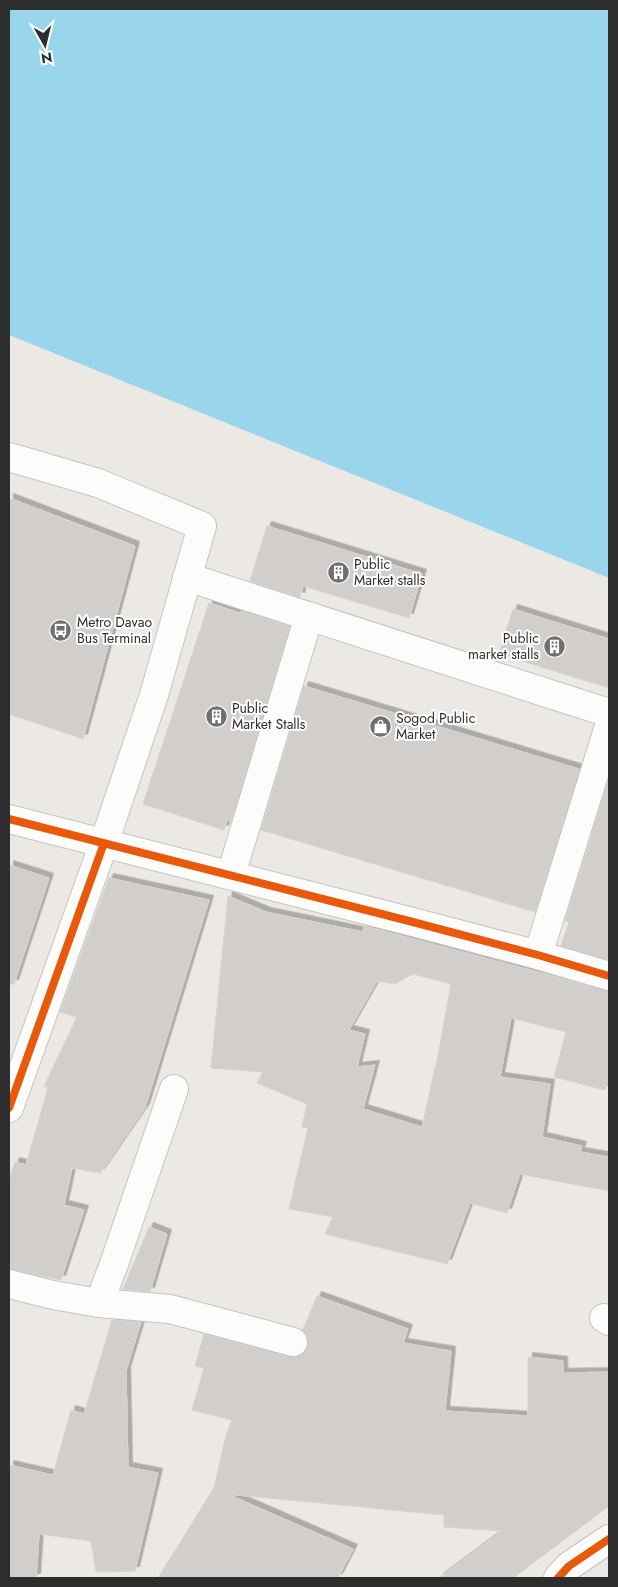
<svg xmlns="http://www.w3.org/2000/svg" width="618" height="1587" font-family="Jost,sans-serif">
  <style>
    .water { fill: #99d6ec }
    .building { fill: #d1cecb; stroke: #d7d4d0; fill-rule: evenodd; filter: url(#shadow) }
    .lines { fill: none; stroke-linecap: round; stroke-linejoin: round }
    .minor-casing { stroke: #c5c4c5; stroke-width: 30 }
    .minor { stroke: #fcfcfb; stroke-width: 28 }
    .cycleway-casing { stroke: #fff; stroke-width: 11 }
    .cycleway { stroke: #e8590c; stroke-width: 8 }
    .labels { text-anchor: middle; stroke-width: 4; stroke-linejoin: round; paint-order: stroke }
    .poi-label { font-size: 14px; fill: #2e2e2e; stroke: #fff; text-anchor: start }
  </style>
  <defs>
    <filter id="shadow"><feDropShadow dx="4.5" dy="-4.5" stdDeviation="0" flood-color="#0004"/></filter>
  </defs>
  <rect width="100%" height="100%" fill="#ece8e4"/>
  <!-- water -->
  <polygon class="water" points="9,9 609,9 609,578 9,335"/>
  <!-- building -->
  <g class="building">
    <polygon points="9,498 135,546 83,739 9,714"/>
    <polygon points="267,526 422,574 409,618 303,586 300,597 250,581"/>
    <polygon points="209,603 240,613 241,611 290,626 231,821 227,820 224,830 143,804"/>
    <polygon points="513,609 609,639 609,688 499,654"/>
    <polygon points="304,686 579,769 535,912 261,830"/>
    <polygon points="609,778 609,960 561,946 569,922 565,921"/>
    <polygon points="9,865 49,878 14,984 9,984"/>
    <polygon points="109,878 209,900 145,1108 100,1173 72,1168 64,1205 84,1210 61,1280 9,1269 9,1180 15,1162 26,1165 48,1088 44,1086 77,1017 60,1012"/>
    <path d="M228,896L266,912L363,932L364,926L609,991V1074L605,1090L554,1077L566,1032L511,1018L500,1077L550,1084L542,1137L582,1146L580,1152L609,1157V1191L520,1174L507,1213L470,1203L447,1264L325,1234L333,1217L289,1209L308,1128L302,1127L307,1104L257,1083L263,1072L211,1068ZM413,974L451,984L436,1067H435L422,1127L363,1109L375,1065L357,1067L365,1034L349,1030L377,981L395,984Z"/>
    <polygon points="149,1227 167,1234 150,1292 123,1289"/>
    <polygon points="317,1296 408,1329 403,1343 451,1351 445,1411 528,1416 528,1357 563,1361 563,1373 609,1372 609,1506 513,1578 439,1578 502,1531 444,1527 444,1515 227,1494 353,1549 338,1578 158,1578 214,1488 226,1435 232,1420 192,1410 204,1368 195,1366 204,1334 289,1357 297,1357 304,1353 308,1346 308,1338 303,1330"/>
    <polygon points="112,1320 141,1322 126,1371 128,1467 158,1473 135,1571 96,1572 91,1541 39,1534 36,1578 9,1578 9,1465 53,1475 71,1410 84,1414"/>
  </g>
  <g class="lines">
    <defs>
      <g id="minor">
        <polyline points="9,457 98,483 202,526 154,695 104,843 9,1108"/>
        <polyline points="187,577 609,713"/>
        <polyline points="9,819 409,921 538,955 609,976"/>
        <polyline points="231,875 309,616"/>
        <polyline points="538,955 609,726"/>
        <polyline points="9,1284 53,1295 99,1303 170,1309 293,1342"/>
        <polyline points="99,1303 114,1264 174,1089"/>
        <polyline points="604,1318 609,1321"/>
        <polyline points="558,1578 569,1566 609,1539"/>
      </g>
    </defs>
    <!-- minor casing -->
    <use href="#minor" class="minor-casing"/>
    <!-- minor -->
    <use href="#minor" class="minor"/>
    <defs>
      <g id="cycleway">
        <polyline points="9,819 409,921 538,955 609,976"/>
        <polyline points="9,1108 104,843"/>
        <polyline points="558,1578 569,1566 609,1539"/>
      </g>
    </defs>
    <!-- cycleway casing -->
    <use href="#cycleway" class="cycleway-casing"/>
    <!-- cycleway -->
    <use href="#cycleway" class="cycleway"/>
  </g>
  <!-- icons -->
  <defs>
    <symbol id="building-disc" viewBox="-11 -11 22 22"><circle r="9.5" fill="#706f6e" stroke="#fff"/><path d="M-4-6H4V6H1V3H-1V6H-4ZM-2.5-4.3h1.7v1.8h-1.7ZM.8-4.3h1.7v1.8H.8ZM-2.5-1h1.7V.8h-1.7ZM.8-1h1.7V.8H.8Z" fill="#fff"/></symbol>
    <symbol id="bus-disc" viewBox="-11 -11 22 22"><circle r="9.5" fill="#706f6e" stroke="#fff"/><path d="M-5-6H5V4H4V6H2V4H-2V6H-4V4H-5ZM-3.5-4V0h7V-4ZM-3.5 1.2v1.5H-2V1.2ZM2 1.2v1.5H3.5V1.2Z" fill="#fff"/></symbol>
    <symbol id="shop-disc" viewBox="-11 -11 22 22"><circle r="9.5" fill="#706f6e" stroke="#fff"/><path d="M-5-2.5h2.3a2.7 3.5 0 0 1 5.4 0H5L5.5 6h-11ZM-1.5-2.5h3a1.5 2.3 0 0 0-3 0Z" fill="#fff"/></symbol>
  </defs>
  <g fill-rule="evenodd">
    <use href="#building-disc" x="326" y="560" width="25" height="25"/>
    <use href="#bus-disc" x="48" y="618" width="25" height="25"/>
    <use href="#building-disc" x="542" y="634" width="25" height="25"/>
    <use href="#building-disc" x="204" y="704" width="25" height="25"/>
    <use href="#shop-disc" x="368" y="714" width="25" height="25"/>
  </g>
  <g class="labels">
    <!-- poi labels -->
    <g class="poi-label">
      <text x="354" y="569">Public<tspan x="354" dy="16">Market stalls</tspan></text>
      <text x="77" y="627">Metro Davao<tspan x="77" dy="16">Bus Terminal</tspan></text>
      <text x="539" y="643" text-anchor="end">Public<tspan x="539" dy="16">market stalls</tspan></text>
      <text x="232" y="713">Public<tspan x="232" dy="16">Market Stalls</tspan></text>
      <text x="396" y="723">Sogod Public<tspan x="396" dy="16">Market</tspan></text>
    </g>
  </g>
  <!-- border -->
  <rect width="618" height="1587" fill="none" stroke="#2e2e2e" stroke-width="20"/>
  <!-- north arrow -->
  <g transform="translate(45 45) rotate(172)" stroke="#ffffff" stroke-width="4" paint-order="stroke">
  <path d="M0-4L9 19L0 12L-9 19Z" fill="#2e2e2e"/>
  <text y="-8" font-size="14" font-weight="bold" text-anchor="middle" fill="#2e2e2e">N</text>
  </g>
</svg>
